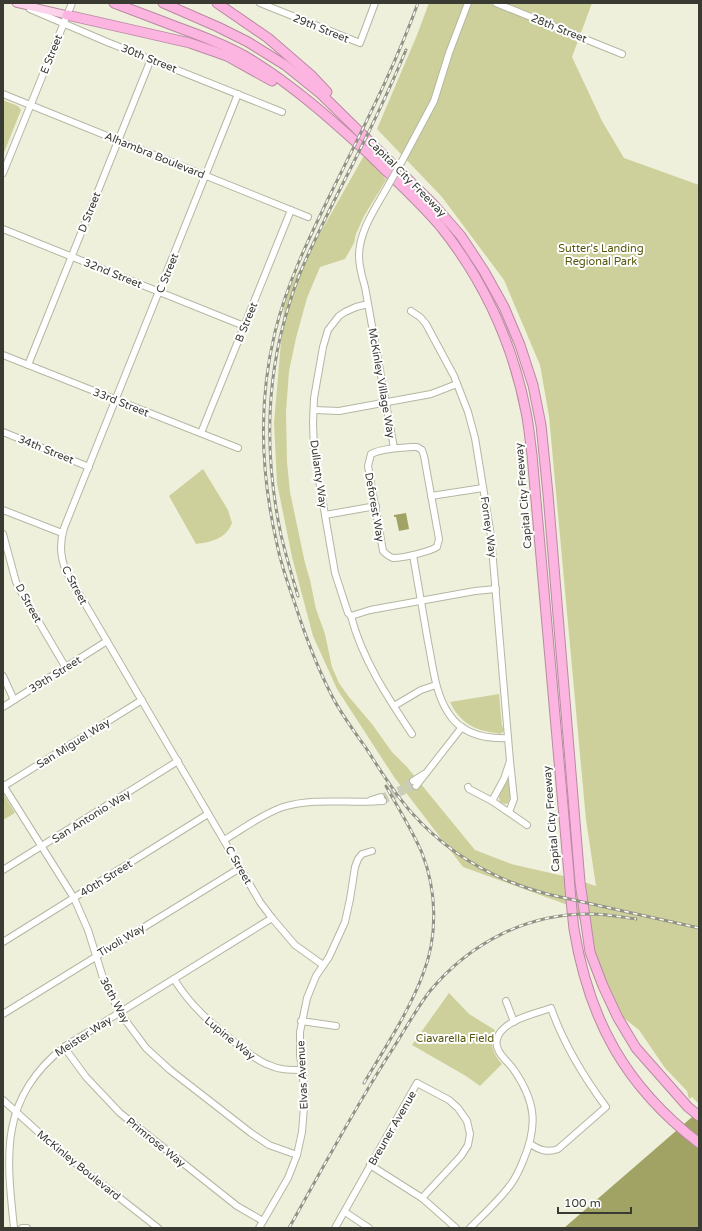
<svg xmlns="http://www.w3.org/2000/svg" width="702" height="1231" font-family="'Varela Round',sans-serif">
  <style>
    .green { fill: #cdd09b }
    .water { fill: #a1a365 }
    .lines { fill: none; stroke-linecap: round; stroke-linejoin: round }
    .minor-tunnel { stroke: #cbccb9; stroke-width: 6; stroke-dasharray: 6 3; stroke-linecap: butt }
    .minor-casing { stroke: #b5b7a3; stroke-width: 8 }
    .major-casing { stroke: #b88aa3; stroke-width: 9 }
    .highway-casing { stroke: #b88aa3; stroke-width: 11 }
    .minor { stroke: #fff; stroke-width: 6 }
    .major { stroke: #fdd3ec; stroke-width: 7 }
    .highway { stroke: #fcb5e0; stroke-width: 9 }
    .rail-casing { stroke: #929384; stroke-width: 3 }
    .rail { stroke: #fff; stroke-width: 1.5; stroke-dasharray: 4.5; stroke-linecap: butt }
    .minor-bridge-casing { stroke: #b5b7a3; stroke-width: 8; stroke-linecap: butt }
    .minor-bridge { stroke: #fff; stroke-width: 6 }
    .labels { text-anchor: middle; stroke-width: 4; stroke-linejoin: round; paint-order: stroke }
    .street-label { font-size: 11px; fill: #393a32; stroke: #fff }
    .park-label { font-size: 11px; fill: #56570c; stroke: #fff }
  </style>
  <rect width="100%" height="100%" fill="#eff0db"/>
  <!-- green -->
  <g class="green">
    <polygon points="429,3 592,3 572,57 602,121 624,158 699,185 699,1104 692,1097 689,1099 687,1091 665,1068 639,1030 605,1003 576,908 463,867 394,777 337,689 313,636 292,557 277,483 274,423 285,295 366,152 386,180 364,216 356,234 354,243 345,259 320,267 307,298 296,338 289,371 286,412 287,462 290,492 305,563 310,580 316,609 325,634 332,667 339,683 349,697 372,724 392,752 407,767 475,850 511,864 568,877 596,886 586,820 549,416 540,365 504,280 442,197 377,129 417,35"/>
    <polygon points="3,100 18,106 21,110 3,155"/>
    <path d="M203,469L228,510L232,523C226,539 211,542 196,544L169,496Z"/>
    <path d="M499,694L502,726L504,729L503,732L500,734C495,732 490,733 485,731C469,728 457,717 450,702Z"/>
    <path d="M509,771L511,795L508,803L505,804L500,802C496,792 505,780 509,771Z"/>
    <polygon points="3,793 15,813 3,820"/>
    <path d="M449,993L469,1014L495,1030C489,1043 493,1054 502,1064L480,1086L466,1076L412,1045Z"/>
  </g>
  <!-- water -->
  <g class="water">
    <polygon points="406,513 409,529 399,531 396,517 394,517 394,515"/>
    <polygon points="699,1111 699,1228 564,1228"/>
  </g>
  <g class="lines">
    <!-- minor-tunnel -->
    <g class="minor-tunnel">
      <polyline points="381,797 400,789 413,781"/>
      <polyline points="383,801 416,786"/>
    </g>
    <defs>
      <g id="minor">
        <polyline points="260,3 360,43 375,3"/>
        <polyline points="496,3 622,54"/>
        <polyline points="30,9 107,42 282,112"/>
        <polyline points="3,94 308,217"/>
        <path d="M238,94L64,528C59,544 60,558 67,573L260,902L272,918L295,945L323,965"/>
        <polyline points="402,161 434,101 449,53 468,3"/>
        <polyline points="3,173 72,3"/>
        <path d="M389,184C377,206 359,230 359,256C359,267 362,277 365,287L394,448"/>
        <polyline points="3,229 244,326"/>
        <polyline points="368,304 356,307 345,312 339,316 328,330 323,347 314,398 313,423 314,451 335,573 348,613 351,616 370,610 475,591 496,589"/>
        <polyline points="411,311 420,317 426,324 454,376 468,412 475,438 491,536 510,761"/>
        <polyline points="3,355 238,448"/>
        <polyline points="28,365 151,59"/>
        <polyline points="314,410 339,411 431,394 457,384"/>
        <polyline points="3,432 89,467"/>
        <polyline points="201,433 291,210"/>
        <path d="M411,447H417L422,450L424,456L439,539L437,547C428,552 404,558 393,558C389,557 386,554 383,551L368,466L371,454C383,448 398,448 411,447Z"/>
        <polyline points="431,496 483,488"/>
        <polyline points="3,510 62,533"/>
        <polyline points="325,515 376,506"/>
        <polyline points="3,534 16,582 20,590 66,668"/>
        <path d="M413,555C418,584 423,613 428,642C433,666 435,694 449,714C462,734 486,739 508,738"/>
        <path d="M351,616C362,659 388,698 412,734"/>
        <polyline points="3,676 14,700"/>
        <polyline points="394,706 421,690 436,685"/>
        <polyline points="3,707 107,641"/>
        <polyline points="413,781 424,774"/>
        <polyline points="3,785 74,898 88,930 104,981 120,1013 146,1048 170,1070 251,1133 269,1145 297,1155"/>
        <polyline points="4,786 142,700"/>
        <polyline points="416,786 462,727"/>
        <polyline points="468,787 469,789 492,801 527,825"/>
        <polyline points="371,800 381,797"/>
        <polyline points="492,801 504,779 510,761 514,799 509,812"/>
        <path d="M224,840C243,829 262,814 283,807C316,797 350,804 383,801"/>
        <polyline points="3,870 178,761"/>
        <polyline points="3,942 208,814"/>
        <path d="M174,979C192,1008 212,1024 238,1045C248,1052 257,1061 269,1065C279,1070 290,1070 302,1070"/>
        <polyline points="506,1001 514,1022"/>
        <polyline points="3,1014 240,868"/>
        <polyline points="301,1021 336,1026"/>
        <polyline points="64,1047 86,1077 120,1113 237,1206 263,1221"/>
        <polyline points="3,1100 56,1148 158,1228"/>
        <polyline points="370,1165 422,1198 456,1228"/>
        <polyline points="345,1212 369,1228"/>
        <path d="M14,1228C6,1153 0,1098 64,1047L272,918"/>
        <polyline points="22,1228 27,1228"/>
        <polyline points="259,1228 288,1178 297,1155 302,1132 305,1094 300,1055 300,1032 307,998 316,976 329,957 345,922 350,899 355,867 358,859 362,854 372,851"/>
        <polyline points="335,1228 417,1083 449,1100 458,1108 467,1121 470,1134 468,1145 461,1156 422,1198"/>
        <path d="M470,1228C483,1215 497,1202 508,1188C515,1180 519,1171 523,1161C538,1126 536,1102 514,1070C507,1060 494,1052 497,1039C502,1020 535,1014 551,1008C564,1045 583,1076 606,1107L558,1149C547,1153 540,1150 530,1144"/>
      </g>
      <polyline id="major" points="16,3 67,15"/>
      <g id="highway">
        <path d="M114,3C138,12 161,21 185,30C207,38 230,47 250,59C294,86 332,120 370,155C394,179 419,201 441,227C484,281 513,345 526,412C529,426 530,441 532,455L569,874C570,892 572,911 574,929C589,1020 625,1086 699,1143"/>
        <polyline points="163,3 218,27 248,42 285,65 321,94 434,205 461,236 484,271 504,307 520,345 533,385 541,425 548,494 580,882 590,952 603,986 618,1018 636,1048 688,1107 699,1116"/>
        <polyline points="217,3 268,38 312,76 327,92"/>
        <polyline points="67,15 190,43 210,50 227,56 272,81"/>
      </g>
    </defs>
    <!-- minor casing -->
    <use href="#minor" class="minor-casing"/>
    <!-- major casing -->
    <use href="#major" class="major-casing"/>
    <!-- highway casing -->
    <use href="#highway" class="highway-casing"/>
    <!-- minor -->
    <use href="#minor" class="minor"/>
    <!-- major -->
    <use href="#major" class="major"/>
    <!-- highway -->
    <use href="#highway" class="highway"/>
    <defs>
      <g id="rail">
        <path d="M418,3C394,69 362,130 331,193C309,238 287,283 275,332C258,402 261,475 277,544C281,565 288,584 295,604C305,635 317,667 332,696C341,714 354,731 366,748C380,770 394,793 411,812C447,853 494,880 547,894L699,928"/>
        <path d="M298,596C292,576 286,556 281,535C265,459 265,380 289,305C299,270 316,238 332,205C358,154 384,103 406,50"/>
        <path d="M364,1083C384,1049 409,1012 423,974C438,936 437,891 422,853C412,830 398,808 386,786"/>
        <path d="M289,1228C323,1168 355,1107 392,1050C405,1030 416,1009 430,991C470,943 527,913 591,914C606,914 621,917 636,919"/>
      </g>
    </defs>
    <!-- rail casing -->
    <use href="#rail" class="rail-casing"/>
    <!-- rail -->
    <use href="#rail" class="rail"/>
    <defs>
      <polyline id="minor-bridge" points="389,184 402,161"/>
    </defs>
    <!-- minor-bridge casing -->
    <use href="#minor-bridge" class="minor-bridge-casing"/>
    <!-- minor-bridge -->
    <use href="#minor-bridge" class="minor-bridge"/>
  </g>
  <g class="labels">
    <!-- street labels -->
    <g class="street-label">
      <text transform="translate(321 28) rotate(22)" y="4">29th Street</text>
      <text transform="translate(559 28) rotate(22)" y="4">28th Street</text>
      <text transform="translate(51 54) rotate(-68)" y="4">E Street</text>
      <text transform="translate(149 58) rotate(22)" y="4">30th Street</text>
      <text transform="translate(155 155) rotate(22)" y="4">Alhambra Boulevard</text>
      <text transform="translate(407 177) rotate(45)" y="4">Capital City Freeway</text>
      <text transform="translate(89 212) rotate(-68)" y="4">D Street</text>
      <text transform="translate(113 273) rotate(22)" y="4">32nd Street</text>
      <text transform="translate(167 273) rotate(-68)" y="4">C Street</text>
      <text transform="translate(246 322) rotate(-68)" y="4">B Street</text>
      <text transform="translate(382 383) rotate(80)" y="4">McKinley Village Way</text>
      <text transform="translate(121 402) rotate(22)" y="4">33rd Street</text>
      <text transform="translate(46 449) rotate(22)" y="4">34th Street</text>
      <text transform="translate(319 474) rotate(82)" y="4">Dullanty Way</text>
      <text transform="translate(523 496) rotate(-95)" y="4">Capital City Freeway</text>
      <text transform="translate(375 507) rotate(80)" y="4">Deforest Way</text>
      <text transform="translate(489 527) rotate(82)" y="4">Forney Way</text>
      <text transform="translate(75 585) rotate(62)" y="4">C Street</text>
      <text transform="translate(29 603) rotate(61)" y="4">D Street</text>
      <text transform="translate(55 674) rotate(-32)" y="4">39th Street</text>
      <text transform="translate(73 743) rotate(-32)" y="4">San Miguel Way</text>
      <text transform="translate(91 816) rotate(-32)" y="4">San Antonio Way</text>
      <text transform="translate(551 819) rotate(-95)" y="4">Capital City Freeway</text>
      <text transform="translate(239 865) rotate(60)" y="4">C Street</text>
      <text transform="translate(106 878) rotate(-32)" y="4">40th Street</text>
      <text transform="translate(121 940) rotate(-31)" y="4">Tivoli Way</text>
      <text transform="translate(115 1000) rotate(62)" y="4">36th Way</text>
      <text transform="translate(83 1036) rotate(-33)" y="4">Meister Way</text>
      <text transform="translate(230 1038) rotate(39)" y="4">Lupine Way</text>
      <text transform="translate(302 1075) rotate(-93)" y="4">Elvas Avenue</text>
      <text transform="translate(392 1128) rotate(-60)" y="4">Breuner Avenue</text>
      <text transform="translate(156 1142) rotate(39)" y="4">Primrose Way</text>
      <text transform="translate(79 1165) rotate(39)" y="4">McKinley Boulevard</text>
    </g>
    <!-- park labels -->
    <g class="park-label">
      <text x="601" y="252">Sutter's Landing<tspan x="601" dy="13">Regional Park</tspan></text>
      <text x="455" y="1042">Ciavarella Field</text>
    </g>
  </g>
  <!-- border -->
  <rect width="702" height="1231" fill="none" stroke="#393a32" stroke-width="8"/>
  <!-- scale -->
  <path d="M558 1207v6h73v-6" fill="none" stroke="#393a32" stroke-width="2"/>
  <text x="564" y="1207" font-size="12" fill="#393a32" stroke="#ffffff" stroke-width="3" paint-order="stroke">100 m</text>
</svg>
